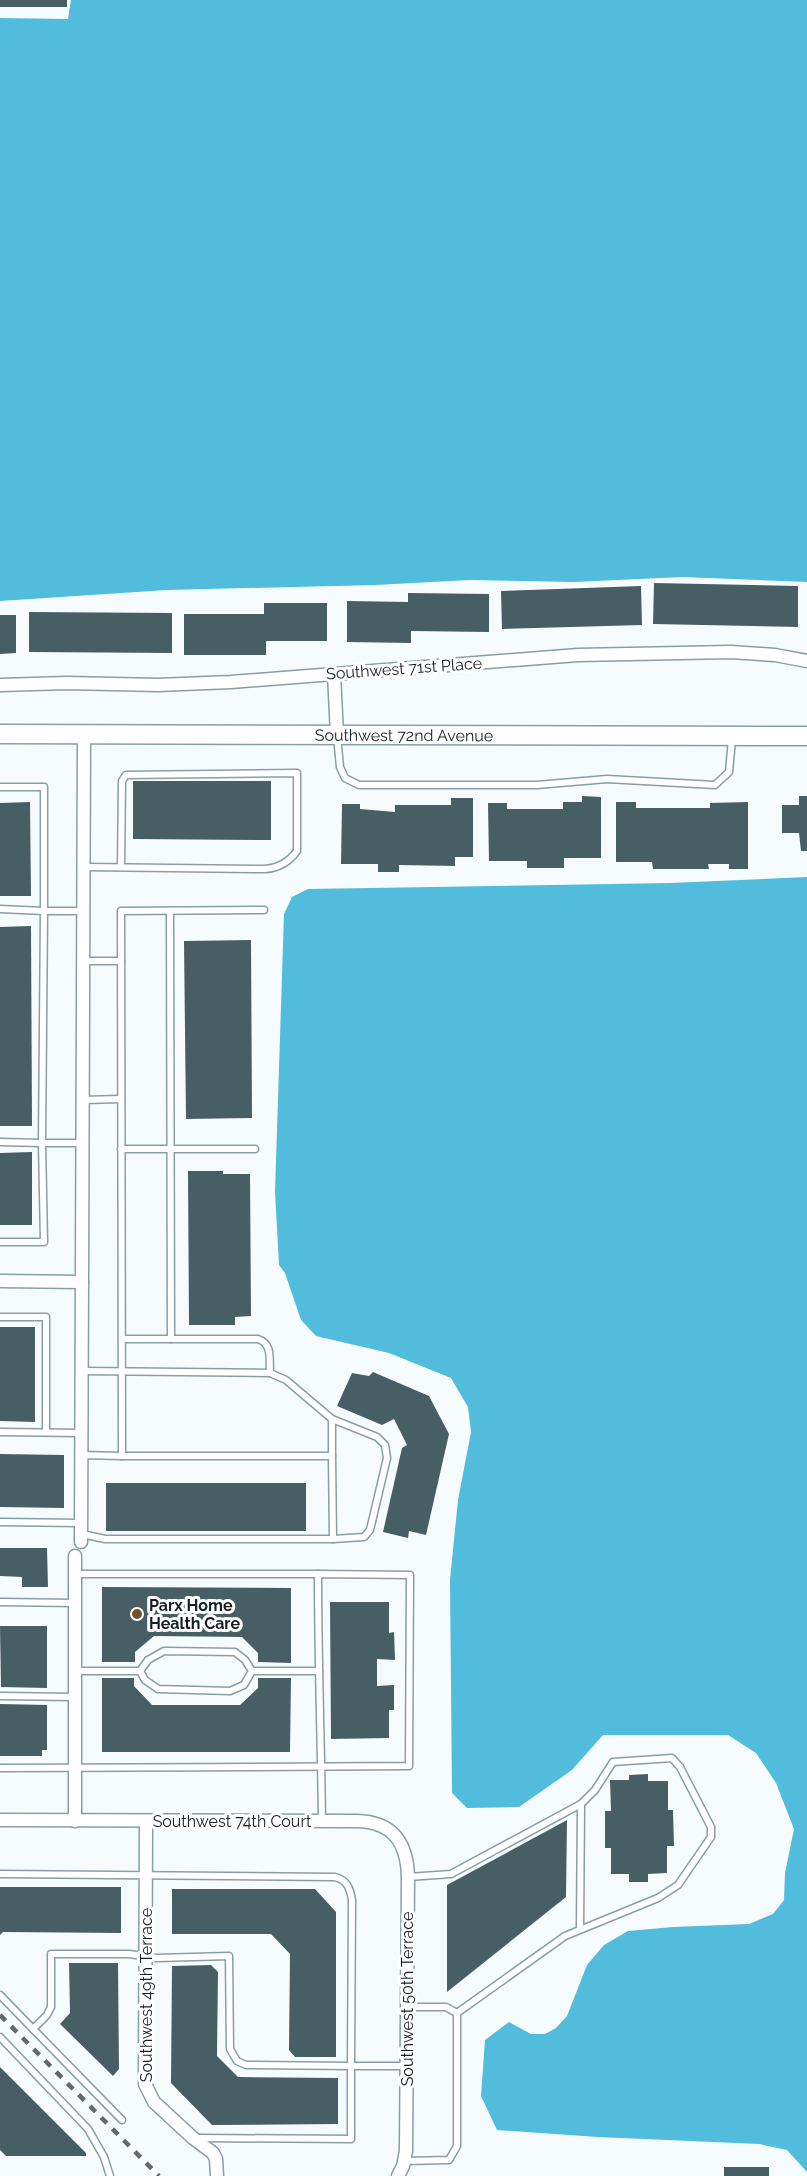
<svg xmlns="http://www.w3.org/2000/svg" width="807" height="2176" font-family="Raleway,sans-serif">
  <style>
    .water { fill: #51bcdb }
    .building { fill: #475e65 }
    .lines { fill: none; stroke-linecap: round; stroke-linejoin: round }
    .lane-casing { stroke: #869fa7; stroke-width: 9 }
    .street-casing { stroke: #869fa7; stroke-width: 15 }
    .secondary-casing { stroke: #869fa7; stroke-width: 21 }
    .lane { stroke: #fff; stroke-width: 6 }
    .street { stroke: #fff; stroke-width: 12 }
    .secondary { stroke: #fff; stroke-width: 18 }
    .rail { stroke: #60696b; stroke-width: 4.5; stroke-dasharray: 8 8; stroke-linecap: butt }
    .poi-dot { fill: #735229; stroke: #fff; stroke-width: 2 }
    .labels { text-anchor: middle; stroke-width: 6; stroke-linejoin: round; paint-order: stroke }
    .street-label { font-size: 16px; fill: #151f22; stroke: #fff }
    .poi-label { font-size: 16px; font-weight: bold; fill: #151f22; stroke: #fff; text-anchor: start }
  </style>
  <rect width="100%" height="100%" fill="#f6fcfd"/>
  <!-- water -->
  <g class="water">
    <polygon points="71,0 807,0 807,582 683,577 574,582 470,580 375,585 167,590 0,601 0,18 68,19"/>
    <polygon points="807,877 807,2172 787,2150 759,2144 598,2137 497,2130 481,2096 485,2040 509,2022 531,2034 545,2034 556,2028 567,2016 587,1965 604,1945 628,1931 673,1927 749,1924 773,1914 784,1900 785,1873 794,1829 776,1783 756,1753 728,1735 603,1735 572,1770 519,1807 467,1808 452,1793 450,1580 458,1500 471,1432 468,1407 451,1378 389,1353 316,1336 301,1320 285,1273 279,1265 275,1192 284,914 292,897 308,889 670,883"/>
  </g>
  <!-- building -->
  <g class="building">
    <rect x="0" y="0" width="67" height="7"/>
    <polygon points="654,583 798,586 798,627 653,624"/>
    <polygon points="641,586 642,625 502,629 501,591"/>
    <polygon points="408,593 489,594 489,632 411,631 411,643 347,642 347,601 408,602"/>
    <polygon points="264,603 327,603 327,641 266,641 266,655 184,655 184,614 264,614"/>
    <polygon points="29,612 172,613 172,653 29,652"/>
    <polygon points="0,615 16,615 16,653 0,654"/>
    <polygon points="133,781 271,781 271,840 133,839"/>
    <polygon points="582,796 601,797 601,858 564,858 564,868 527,868 527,861 489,861 488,803 507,803 507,809 563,809 563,802 582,802"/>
    <polygon points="799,796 807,796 807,851 801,851 799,833 782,833 782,805 799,805"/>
    <polygon points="451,798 473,798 473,857 455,857 455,866 399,865 399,872 378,872 378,864 341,864 342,804 360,804 360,809 395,812 395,805 451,805"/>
    <polygon points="30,802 31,896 0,896 0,803"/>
    <polygon points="616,802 636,802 636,808 710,808 710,803 748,802 748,869 729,869 729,864 708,864 709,869 653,869 652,862 616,862"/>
    <polygon points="31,926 32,1126 0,1126 0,927"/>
    <polygon points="251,940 252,1118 186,1119 184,941"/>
    <polygon points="32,1152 32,1225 0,1225 0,1153"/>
    <polygon points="188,1171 223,1171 223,1174 250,1174 251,1316 235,1317 235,1325 189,1325"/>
    <polygon points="0,1327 35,1327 35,1422 0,1421"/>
    <polygon points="373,1372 429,1396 449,1434 426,1535 409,1531 408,1538 383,1532 402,1448 407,1445 394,1419 382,1425 337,1406 352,1373 369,1376"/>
    <polygon points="0,1454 64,1455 64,1508 0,1507"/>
    <rect x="106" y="1483" width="200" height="48"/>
    <polygon points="0,1548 47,1548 48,1587 22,1587 22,1577 0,1576"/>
    <polygon points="102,1587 291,1588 291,1663 258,1662 258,1653 242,1637 154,1636 135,1652 135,1662 102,1662"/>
    <polygon points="330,1602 389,1602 389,1633 394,1632 395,1660 377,1659 377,1686 394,1685 394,1710 389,1710 389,1738 331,1739"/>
    <polygon points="0,1626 47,1626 47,1688 1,1687"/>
    <polygon points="102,1678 134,1678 134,1686 152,1705 240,1705 258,1688 258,1678 291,1678 290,1752 102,1752"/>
    <polygon points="0,1704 47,1705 47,1750 42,1750 42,1756 0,1756"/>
    <polygon points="648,1774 648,1781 668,1781 668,1810 673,1810 674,1846 667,1846 667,1873 648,1874 648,1882 629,1882 629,1874 611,1874 611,1848 605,1848 605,1811 611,1811 610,1780 629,1780 629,1775"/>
    <polygon points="567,1820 566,1897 447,1992 447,1885"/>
    <polygon points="0,1887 121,1887 121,1933 3,1932 0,1935"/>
    <polygon points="172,1889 315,1889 336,1912 336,2057 295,2057 289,2050 290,1954 271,1934 172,1934"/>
    <polygon points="69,1963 118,1963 119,2069 113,2076 60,2024 70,2013"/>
    <polygon points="211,1965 218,1972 217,2056 238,2077 338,2078 338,2124 212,2125 171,2083 172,1966"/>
    <polygon points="0,2067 86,2153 86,2156 6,2156 0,2150"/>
    <rect x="724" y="2167" width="45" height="9"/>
  </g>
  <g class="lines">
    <defs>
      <g id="lane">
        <polyline points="337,736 340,767 345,778 359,785 537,785 607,779 715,785 729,772 732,739"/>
        <polyline points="0,787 44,787 44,911 83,911"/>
        <path d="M84,867L265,869C278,868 289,862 297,851V773L126,775L122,781L121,867"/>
        <polyline points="0,909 44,911 42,1143 0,1142"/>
        <polyline points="170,911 171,1339"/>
        <polyline points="83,961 121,961"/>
        <polyline points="83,1100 121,1099"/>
        <polyline points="121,1149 255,1149"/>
        <polyline points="0,1242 44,1242 42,1143 82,1143"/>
        <polyline points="0,1317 46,1317 46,1432"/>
        <path d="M123,1339H258C273,1344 269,1360 270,1373"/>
        <polyline points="82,1371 270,1373 286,1380 332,1419 332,1456 122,1456"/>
        <polyline points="0,1432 81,1433"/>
        <polyline points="81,1455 122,1456 121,911 264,910"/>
        <polyline points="332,1456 333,1539"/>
        <polyline points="0,1522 81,1523"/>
        <polyline points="82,1534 105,1539 333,1539 364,1537 370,1530 387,1458 385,1445 377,1437 332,1419"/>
        <polyline points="75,1574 318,1574"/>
        <polyline points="0,1602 75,1603"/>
        <polygon points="164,1651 235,1652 245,1660 252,1671 244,1685 230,1691 158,1689 145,1680 140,1671 148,1660"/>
        <polyline points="75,1671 140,1671"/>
        <polyline points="252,1671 319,1671"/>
        <polyline points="0,1696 74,1697"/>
        <path d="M0,1768C136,1768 273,1767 409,1766L410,1575L318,1574C318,1656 321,1738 322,1821"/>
        <path d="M0,1874L335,1877C347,1880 350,1888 352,1900L351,2066H406"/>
        <polyline points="580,1928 581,1804"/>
        <polyline points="0,1995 33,2029 47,2015 51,2007 51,1954 129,1954 157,1958 229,1956 230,2049 237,2061 246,2065 351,2066 351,2139 197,2138"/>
        <polyline points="407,2007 446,2007 457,2013"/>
        <polyline points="33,2029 122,2120"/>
        <polyline points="0,2037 88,2129 104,2157 110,2176"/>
        <polyline points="405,2161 449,2160 457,2146 457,2013 565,1936 658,1898 678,1885 711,1837 711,1827 680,1767 672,1758 613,1762 595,1790 581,1804 451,1874 408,1877"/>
      </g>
      <g id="street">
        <polyline points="334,674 337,735"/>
        <polyline points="0,685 67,683 158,685 231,682 578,655 731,652 775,655 807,661"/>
        <polyline points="0,1281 82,1282"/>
        <polyline points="81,1542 84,734"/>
        <path d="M0,1820L357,1821C393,1822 407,1842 408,1877L406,2151L403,2166L398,2176"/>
        <polyline points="75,1821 75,1556"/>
        <polyline points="146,1821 145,2084 154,2102 193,2138 213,2153 216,2159 217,2176"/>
      </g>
      <g id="secondary">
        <path id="s1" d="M0,734L807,736"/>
      </g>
    </defs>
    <!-- lane casing -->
    <use href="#lane" class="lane-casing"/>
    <!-- street casing -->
    <use href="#street" class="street-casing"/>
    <!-- secondary casing -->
    <use href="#secondary" class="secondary-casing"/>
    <!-- lane -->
    <use href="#lane" class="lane"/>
    <!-- street -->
    <use href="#street" class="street"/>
    <!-- secondary -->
    <use href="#secondary" class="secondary"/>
    <!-- rail -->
    <polyline class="rail" points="0,2015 159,2176"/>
  </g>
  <!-- markers -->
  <circle class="poi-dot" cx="137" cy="1614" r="6"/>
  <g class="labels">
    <!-- street labels -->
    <g class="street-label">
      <text transform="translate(404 668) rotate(-4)" y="6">Southwest 71st Place</text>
      <text dy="6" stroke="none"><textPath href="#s1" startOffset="404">Southwest 72nd Avenue</textPath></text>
      <text x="232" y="1827">Southwest 74th Court</text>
      <text transform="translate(146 1995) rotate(-90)" y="6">Southwest 49th Terrace</text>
      <text transform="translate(407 1999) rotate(-90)" y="6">Southwest 50th Terrace</text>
    </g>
    <!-- poi labels -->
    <g class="poi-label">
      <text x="149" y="1611">Parx Home<tspan x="149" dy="18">Health Care</tspan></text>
    </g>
  </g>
</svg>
